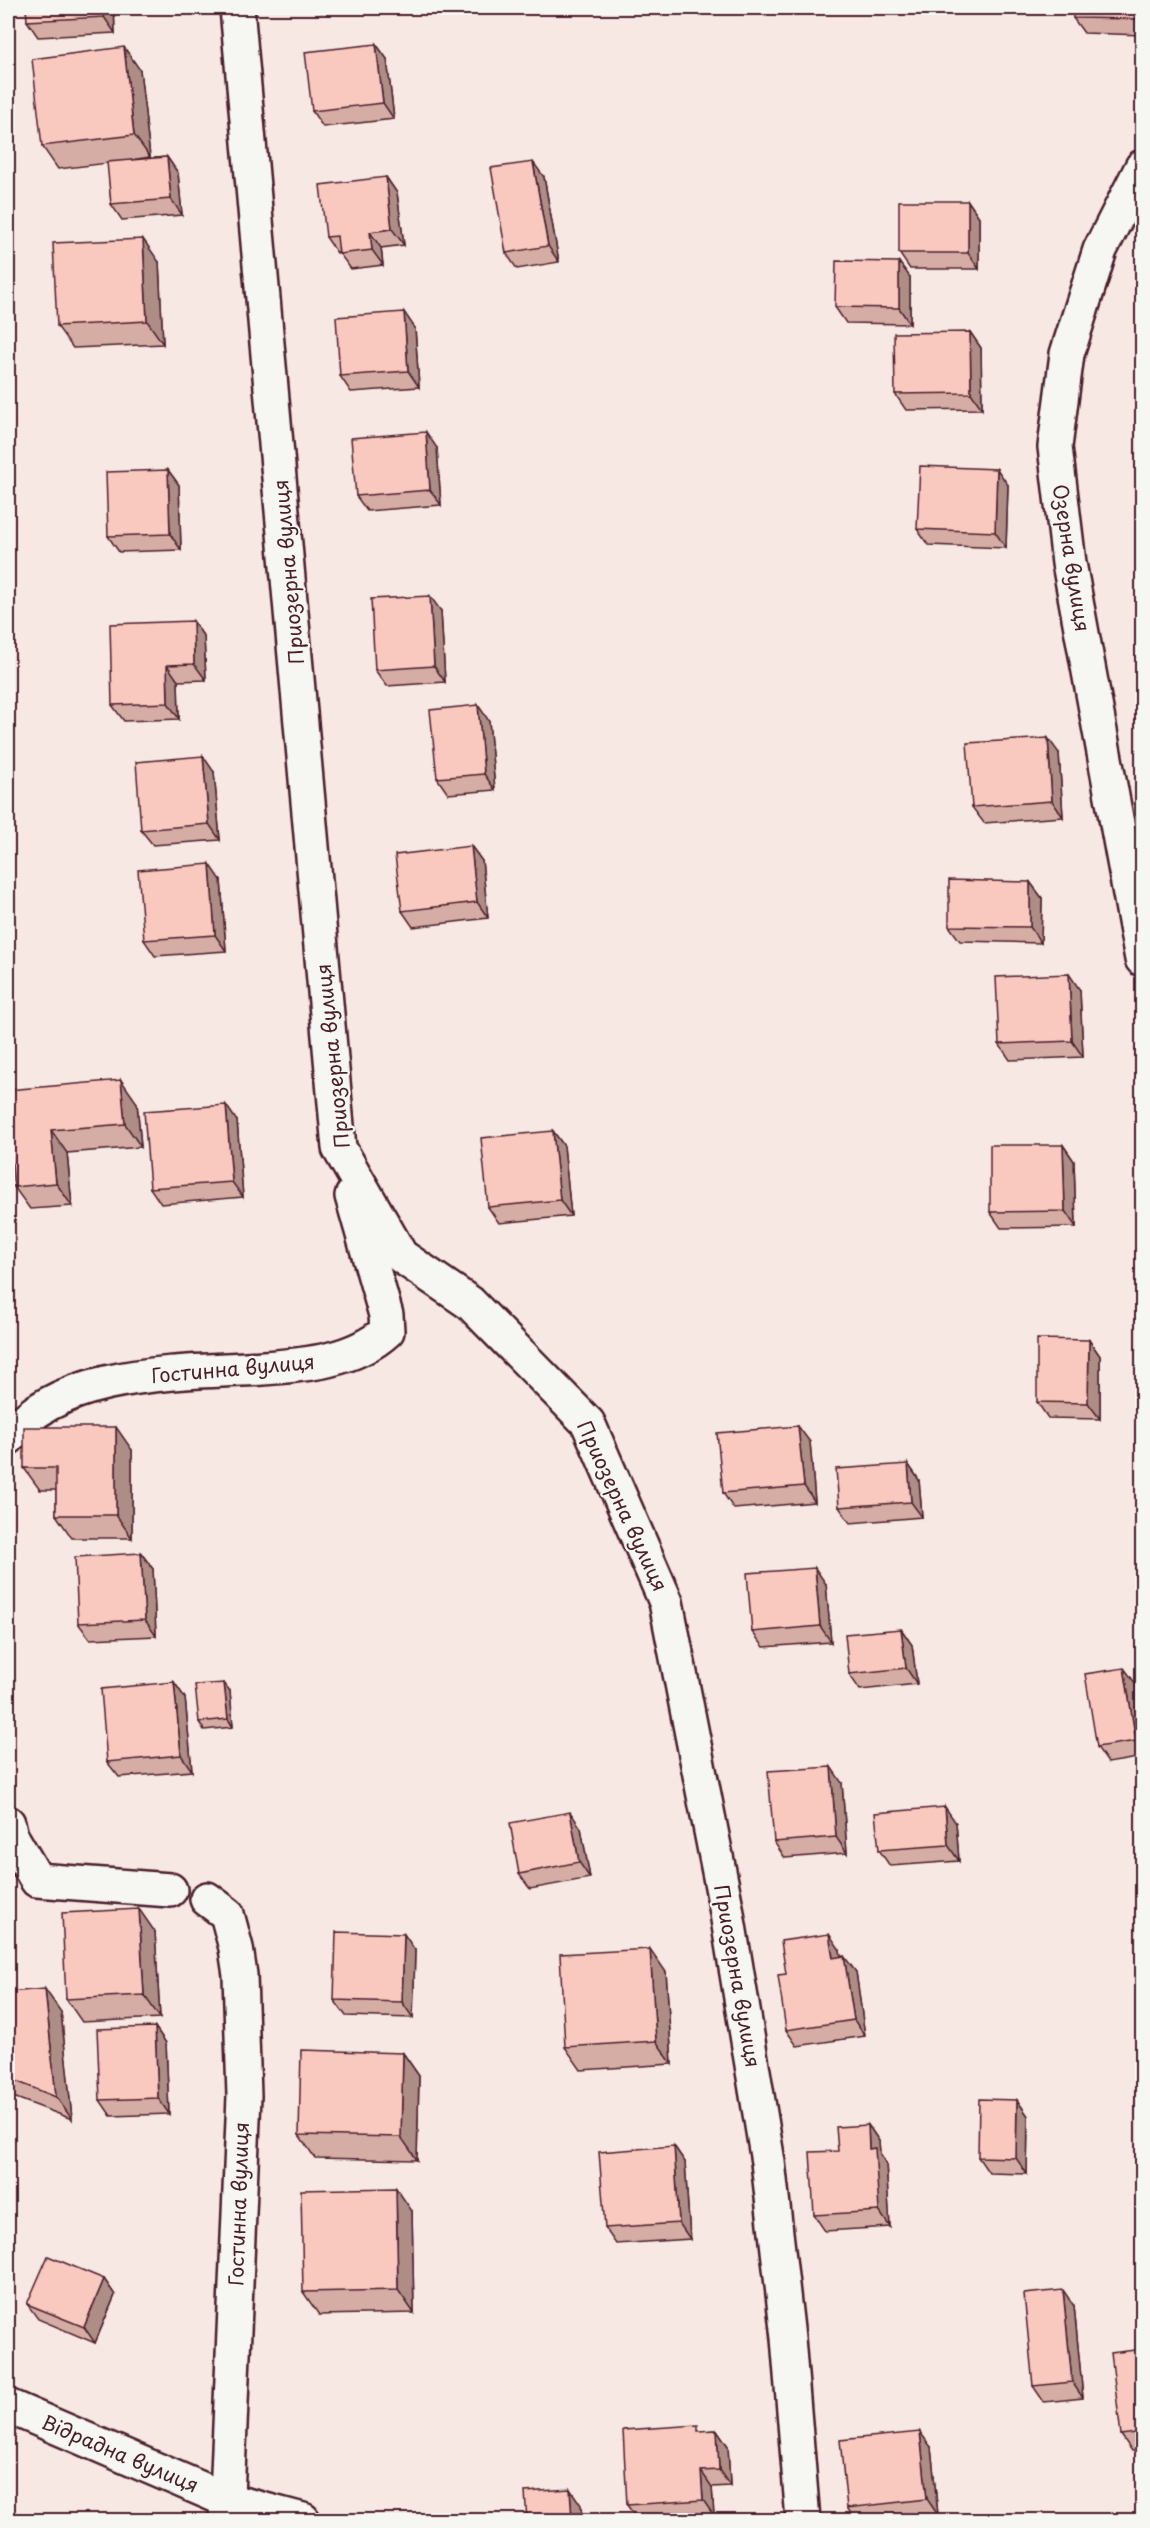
<svg xmlns="http://www.w3.org/2000/svg" width="1150" height="2528" font-family="'Playpen Sans',sans-serif">
  <style>
    .lines { fill: none; stroke-linecap: round; stroke-linejoin: round }
    .minor-casing { stroke: #4a1f2b; stroke-width: 38 }
    .minor { stroke: #f6f6f2; stroke-width: 33 }
    .wall { fill: #d6ada5; stroke: #4a1f2b; stroke-width: 1.5 }
    .shaded-wall { fill: #ae8d86; stroke: #4a1f2b; stroke-width: 1.5 }
    .building { fill: #f9c9c0; stroke: #4a1f2b; stroke-width: 1.5 }
    .labels { text-anchor: middle; stroke-width: 4.5; stroke-linejoin: round; paint-order: stroke }
    .street-label { font-size: 20px; fill: #4a1f2b; stroke: #f6f6f2 }
  </style>
  <rect width="100%" height="100%" fill="#f7e8e3"/>
  <filter id="ink" filterUnits="userSpaceOnUse"><feTurbulence type="fractalNoise" baseFrequency=".0167" numOctaves="2"/><feDisplacementMap in="SourceGraphic" scale="12" xChannelSelector="R" yChannelSelector="G"/><feConvolveMatrix kernelMatrix="1 2 1 2 8 2 1 2 1" color-interpolation-filters="sRGB"/></filter>
  <g filter="url(#ink)">
    <g class="lines">
      <defs>
        <g id="minor">
          <polyline points="237,8 339,1148 401,1256 470,1303 588,1423 666,1602 726,1907 768,2162 788,2338 803,2520"/>
          <polyline points="1142,167 1100,250 1067,354 1055,447 1069,563 1142,959"/>
          <path d="M8,1438C60,1369 183,1373 263,1368C306,1365 354,1361 387,1331L386,1315L352,1196"/>
          <polyline points="8,1823 11,1836 37,1880 170,1890"/>
          <polyline points="207,1899 227,1914 236,1948 240,1975 244,2096 226,2520"/>
          <polyline points="8,2406 227,2500 303,2520"/>
        </g>
      </defs>
      <!-- minor casing -->
      <use href="#minor" class="minor-casing"/>
      <!-- minor -->
      <use href="#minor" class="minor"/>
    </g>
    <!-- wall -->
    <g class="wall">
      <polygon points="114,8 115,33 38,37 27,21"/>
      <polygon points="317,8 371,8 321,12"/>
      <polygon points="1143,8 1143,35 1084,33 1073,18"/>
      <polygon points="376,44 387,59 394,119 323,127 312,111"/>
      <polygon points="140,70 150,157 131,160 167,157 178,173 182,215 122,220 111,204 108,163 58,169 42,146"/>
      <polygon points="386,177 397,193 404,245 381,248 383,265 351,269 339,253 337,253 326,237"/>
      <polygon points="544,177 559,262 517,269 506,253"/>
      <polygon points="968,201 979,217 979,269 910,269 899,253"/>
      <polygon points="159,262 163,344 73,348 57,326"/>
      <polygon points="910,277 910,324 846,323 835,307"/>
      <polygon points="415,328 419,387 351,392 340,376"/>
      <polygon points="970,332 981,348 982,409 906,410 895,394"/>
      <polygon points="437,448 441,505 367,511 356,496"/>
      <polygon points="168,470 179,485 181,550 119,552 108,536"/>
      <polygon points="1008,485 1006,548 928,545 917,529"/>
      <polygon points="441,611 445,682 387,686 375,670"/>
      <polygon points="193,621 204,637 206,680 178,681 179,719 124,721 112,705"/>
      <polygon points="489,721 495,790 448,794 437,778"/>
      <polygon points="1059,753 1063,817 984,823 972,807"/>
      <polygon points="214,772 220,840 153,845 141,830"/>
      <polygon points="471,846 482,861 488,918 413,927 402,911"/>
      <polygon points="221,880 226,951 155,956 144,940"/>
      <polygon points="1030,882 1042,898 1041,943 960,941 949,926"/>
      <polygon points="1080,990 1083,1057 1010,1060 999,1044"/>
      <polygon points="137,1103 141,1147 67,1153 72,1206 30,1209 14,1187 8,1115"/>
      <polygon points="237,1121 243,1197 161,1204 150,1188"/>
      <polygon points="553,1131 564,1146 571,1216 499,1223 488,1207"/>
      <polygon points="1063,1145 1074,1161 1076,1227 1001,1228 990,1212"/>
      <polygon points="1089,1340 1100,1356 1100,1419 1048,1418 1037,1402"/>
      <polygon points="810,1442 815,1502 734,1509 723,1493"/>
      <polygon points="132,1450 132,1538 72,1538 56,1515 56,1490 40,1490 24,1468"/>
      <polygon points="908,1464 919,1480 922,1517 850,1523 839,1507"/>
      <polygon points="141,1553 153,1569 156,1636 90,1639 78,1623"/>
      <polygon points="826,1584 831,1642 764,1647 752,1632"/>
      <polygon points="901,1629 912,1645 917,1684 860,1690 849,1674"/>
      <polygon points="174,1682 185,1698 192,1771 119,1777 107,1762"/>
      <polygon points="1136,1684 1143,1726 1143,1757 1108,1763 1097,1747"/>
      <polygon points="230,1691 233,1727 204,1730 199,1722"/>
      <polygon points="842,1783 847,1853 785,1858 774,1842"/>
      <polygon points="956,1823 959,1861 890,1866 879,1850"/>
      <polygon points="581,1828 590,1878 530,1889 519,1874"/>
      <polygon points="155,1932 160,2018 82,2022 66,1999"/>
      <polygon points="415,1950 413,2018 346,2016 334,2000"/>
      <polygon points="840,1950 841,1956 856,1972 865,2036 797,2046 786,2030 786,1974"/>
      <polygon points="666,1972 672,2064 581,2070 565,2047"/>
      <polygon points="8,1992 61,2012 72,2119 8,2095"/>
      <polygon points="155,2027 166,2043 169,2114 111,2116 100,2100"/>
      <polygon points="403,2053 419,2076 417,2160 315,2158 299,2135"/>
      <polygon points="1017,2100 1028,2116 1027,2174 989,2173 978,2157"/>
      <polygon points="868,2125 879,2141 880,2154 886,2164 890,2227 825,2231 814,2215 838,2151"/>
      <polygon points="674,2146 685,2162 690,2239 616,2244 605,2228"/>
      <polygon points="412,2211 414,2313 319,2315 303,2292"/>
      <polygon points="104,2279 115,2295 95,2343 38,2319 27,2304"/>
      <polygon points="1074,2306 1083,2398 1044,2402 1033,2386"/>
      <polygon points="1143,2349 1143,2450 1132,2451 1121,2435"/>
      <polygon points="717,2430 728,2446 730,2486 712,2487 714,2516 638,2520 627,2505 702,2431"/>
      <polygon points="931,2447 938,2515 888,2520 856,2520 847,2508"/>
    </g>
    <!-- shaded-wall -->
    <g class="shaded-wall">
      <polygon points="104,8 114,8 115,33 104,17"/>
      <polygon points="376,44 387,59 394,119 383,103"/>
      <polygon points="124,47 140,70 150,157 134,135"/>
      <polygon points="8,145 10,174 8,171"/>
      <polygon points="167,157 178,173 182,215 171,199"/>
      <polygon points="533,162 544,177 559,262 548,246"/>
      <polygon points="386,177 397,193 404,245 392,229"/>
      <polygon points="968,201 979,217 979,269 968,253"/>
      <polygon points="370,232 381,248 383,265 372,250"/>
      <polygon points="143,239 159,262 163,344 147,321"/>
      <polygon points="899,262 910,277 910,324 899,308"/>
      <polygon points="404,312 415,328 419,387 408,371"/>
      <polygon points="970,332 981,348 982,409 971,393"/>
      <polygon points="426,432 437,448 441,505 430,490"/>
      <polygon points="997,469 1008,485 1006,548 995,532"/>
      <polygon points="168,470 179,485 181,550 170,534"/>
      <polygon points="430,596 441,611 445,682 434,666"/>
      <polygon points="193,621 204,637 206,680 194,664"/>
      <polygon points="167,665 178,681 179,719 168,703"/>
      <polygon points="478,705 489,721 495,790 484,774"/>
      <polygon points="1048,738 1059,753 1063,817 1052,801"/>
      <polygon points="203,756 214,772 220,840 209,824"/>
      <polygon points="471,846 482,861 488,918 477,902"/>
      <polygon points="210,864 221,880 226,951 215,935"/>
      <polygon points="1030,882 1042,898 1041,943 1030,927"/>
      <polygon points="1069,974 1080,990 1083,1057 1072,1041"/>
      <polygon points="121,1080 137,1103 141,1147 125,1124"/>
      <polygon points="226,1105 237,1121 243,1197 232,1182"/>
      <polygon points="51,1130 67,1153 72,1206 56,1183"/>
      <polygon points="553,1131 564,1146 571,1216 560,1200"/>
      <polygon points="1063,1145 1074,1161 1076,1227 1065,1211"/>
      <polygon points="1089,1340 1100,1356 1100,1419 1088,1403"/>
      <polygon points="798,1426 810,1442 815,1502 804,1486"/>
      <polygon points="116,1427 132,1450 132,1538 116,1515"/>
      <polygon points="908,1464 919,1480 922,1517 911,1502"/>
      <polygon points="141,1553 153,1569 156,1636 145,1620"/>
      <polygon points="815,1568 826,1584 831,1642 820,1626"/>
      <polygon points="901,1629 912,1645 917,1684 906,1668"/>
      <polygon points="1124,1668 1136,1684 1143,1726 1143,1749 1136,1741"/>
      <polygon points="174,1682 185,1698 192,1771 181,1755"/>
      <polygon points="224,1683 230,1691 233,1727 228,1719"/>
      <polygon points="831,1767 842,1783 847,1853 836,1837"/>
      <polygon points="945,1807 956,1823 959,1861 948,1845"/>
      <polygon points="570,1812 581,1828 590,1878 579,1862"/>
      <polygon points="139,1909 155,1932 160,2018 144,1995"/>
      <polygon points="404,1934 415,1950 413,2018 402,2002"/>
      <polygon points="829,1934 840,1950 844,1974 833,1958"/>
      <polygon points="650,1949 666,1972 672,2064 656,2041"/>
      <polygon points="844,1956 856,1972 865,2036 854,2020"/>
      <polygon points="45,1989 61,2012 72,2119 56,2097"/>
      <polygon points="155,2027 166,2043 169,2114 158,2098"/>
      <polygon points="403,2053 419,2076 417,2160 401,2137"/>
      <polygon points="1017,2100 1028,2116 1027,2174 1016,2158"/>
      <polygon points="868,2125 879,2141 880,2154 886,2164 890,2227 879,2211 869,2149"/>
      <polygon points="674,2146 685,2162 690,2239 679,2223"/>
      <polygon points="396,2188 412,2211 414,2313 398,2290"/>
      <polygon points="104,2279 115,2295 95,2343 84,2327"/>
      <polygon points="1063,2290 1074,2306 1083,2398 1072,2382"/>
      <polygon points="717,2430 728,2446 730,2486 719,2470"/>
      <polygon points="920,2432 931,2447 938,2515 927,2499"/>
      <polygon points="701,2471 712,2487 714,2516 703,2500"/>
      <polygon points="570,2489 581,2505 582,2520 572,2520"/>
    </g>
    <!-- building -->
    <g class="building">
      <polygon points="26,8 104,8 104,17 27,21"/>
      <polygon points="1073,8 1143,8 1143,19 1073,18"/>
      <polygon points="376,44 383,103 312,111 305,52"/>
      <polygon points="124,47 134,135 42,146 32,59"/>
      <polygon points="167,157 171,199 111,204 107,162"/>
      <polygon points="533,162 548,246 506,253 491,168"/>
      <polygon points="386,177 392,229 370,232 372,250 339,254 337,236 326,237 320,185"/>
      <rect x="899" y="201" width="69" height="52"/>
      <polygon points="143,239 147,321 57,326 53,243"/>
      <polygon points="836,261 899,262 899,308 835,307"/>
      <polygon points="404,312 408,371 340,376 336,317"/>
      <polygon points="970,332 971,393 895,394 894,333"/>
      <polygon points="426,432 430,490 356,496 351,438"/>
      <polygon points="920,466 997,469 995,532 917,529"/>
      <polygon points="168,470 170,534 108,536 106,472"/>
      <polygon points="430,596 434,666 375,670 371,599"/>
      <polygon points="193,621 194,664 167,665 168,703 112,705 110,624"/>
      <polygon points="478,705 484,774 437,778 430,710"/>
      <polygon points="1048,738 1052,801 972,807 967,743"/>
      <polygon points="203,756 209,824 141,830 136,762"/>
      <polygon points="471,846 477,902 402,911 395,855"/>
      <polygon points="210,864 215,935 144,940 138,870"/>
      <polygon points="949,880 1030,882 1030,927 949,926"/>
      <polygon points="1069,974 1072,1041 999,1044 996,977"/>
      <polygon points="121,1080 125,1124 51,1130 56,1183 14,1187 8,1115 8,1090"/>
      <polygon points="226,1105 232,1182 150,1188 144,1111"/>
      <polygon points="553,1131 560,1200 488,1207 481,1138"/>
      <polygon points="990,1145 1063,1145 1065,1211 990,1212"/>
      <polygon points="1037,1339 1089,1340 1088,1403 1037,1402"/>
      <polygon points="798,1426 804,1486 723,1493 717,1433"/>
      <polygon points="24,1427 116,1427 116,1515 56,1515 56,1468 24,1468"/>
      <polygon points="908,1464 911,1502 839,1507 836,1469"/>
      <polygon points="141,1553 145,1620 78,1623 75,1557"/>
      <polygon points="815,1568 820,1626 752,1632 747,1573"/>
      <polygon points="901,1629 906,1668 849,1674 845,1634"/>
      <polygon points="1124,1668 1136,1741 1097,1747 1085,1674"/>
      <polygon points="174,1682 181,1755 107,1762 101,1689"/>
      <polygon points="224,1683 228,1719 199,1722 195,1685"/>
      <polygon points="831,1767 836,1837 774,1842 768,1771"/>
      <polygon points="945,1807 948,1845 879,1850 875,1813"/>
      <polygon points="570,1812 579,1862 519,1874 510,1823"/>
      <polygon points="139,1909 144,1995 66,1999 62,1913"/>
      <polygon points="336,1932 404,1934 402,2002 334,2000"/>
      <polygon points="829,1934 833,1958 844,1956 854,2020 786,2030 778,1975 786,1974 781,1941"/>
      <polygon points="650,1949 656,2041 565,2047 560,1954"/>
      <polygon points="45,1989 56,2097 8,2078 8,1992"/>
      <polygon points="155,2027 158,2098 100,2100 97,2029"/>
      <polygon points="301,2050 403,2053 401,2137 299,2135"/>
      <polygon points="979,2099 1017,2100 1016,2158 978,2157"/>
      <polygon points="868,2125 869,2149 875,2148 879,2211 814,2215 810,2152 838,2151 836,2127"/>
      <polygon points="674,2146 679,2223 605,2228 599,2152"/>
      <polygon points="396,2188 398,2290 303,2292 301,2190"/>
      <polygon points="48,2256 104,2279 84,2327 27,2304"/>
      <polygon points="1063,2290 1072,2382 1033,2386 1024,2294"/>
      <polygon points="1143,2349 1143,2432 1121,2435 1111,2353"/>
      <polygon points="698,2425 698,2431 717,2430 719,2470 701,2471 703,2500 627,2505 623,2430"/>
      <polygon points="920,2432 927,2499 847,2508 840,2440"/>
      <polygon points="570,2489 572,2520 527,2520 525,2492"/>
    </g>
  </g>
  <g class="labels">
    <!-- street labels -->
    <g class="street-label">
      <text transform="translate(1071 558) rotate(81)" y="7">Озерна вулиця</text>
      <text transform="translate(289 572) rotate(-95)" y="7">Приозерна вулиця</text>
      <text transform="translate(333 1056) rotate(-96)" y="7">Приозерна вулиця</text>
      <text transform="translate(233 1369) rotate(-5)" y="7">Гостинна вулиця</text>
      <text transform="translate(622 1506) rotate(65)" y="7">Приозерна вулиця</text>
      <text transform="translate(737 1976) rotate(80)" y="7">Приозерна вулиця</text>
      <text transform="translate(239 2204) rotate(-88)" y="7">Гостинна вулиця</text>
      <text transform="translate(120 2454) rotate(23)" y="7">Відрадна вулиця</text>
    </g>
  </g>
  <!-- margin -->
  <rect width="1150" height="2528" fill="none" stroke="#f6f6f2" stroke-width="30"/>
  <rect x="15" y="15" width="1120" height="2498" fill="none" stroke="#4a1f2b" stroke-width="2" filter="url(#ink)"/>
</svg>
